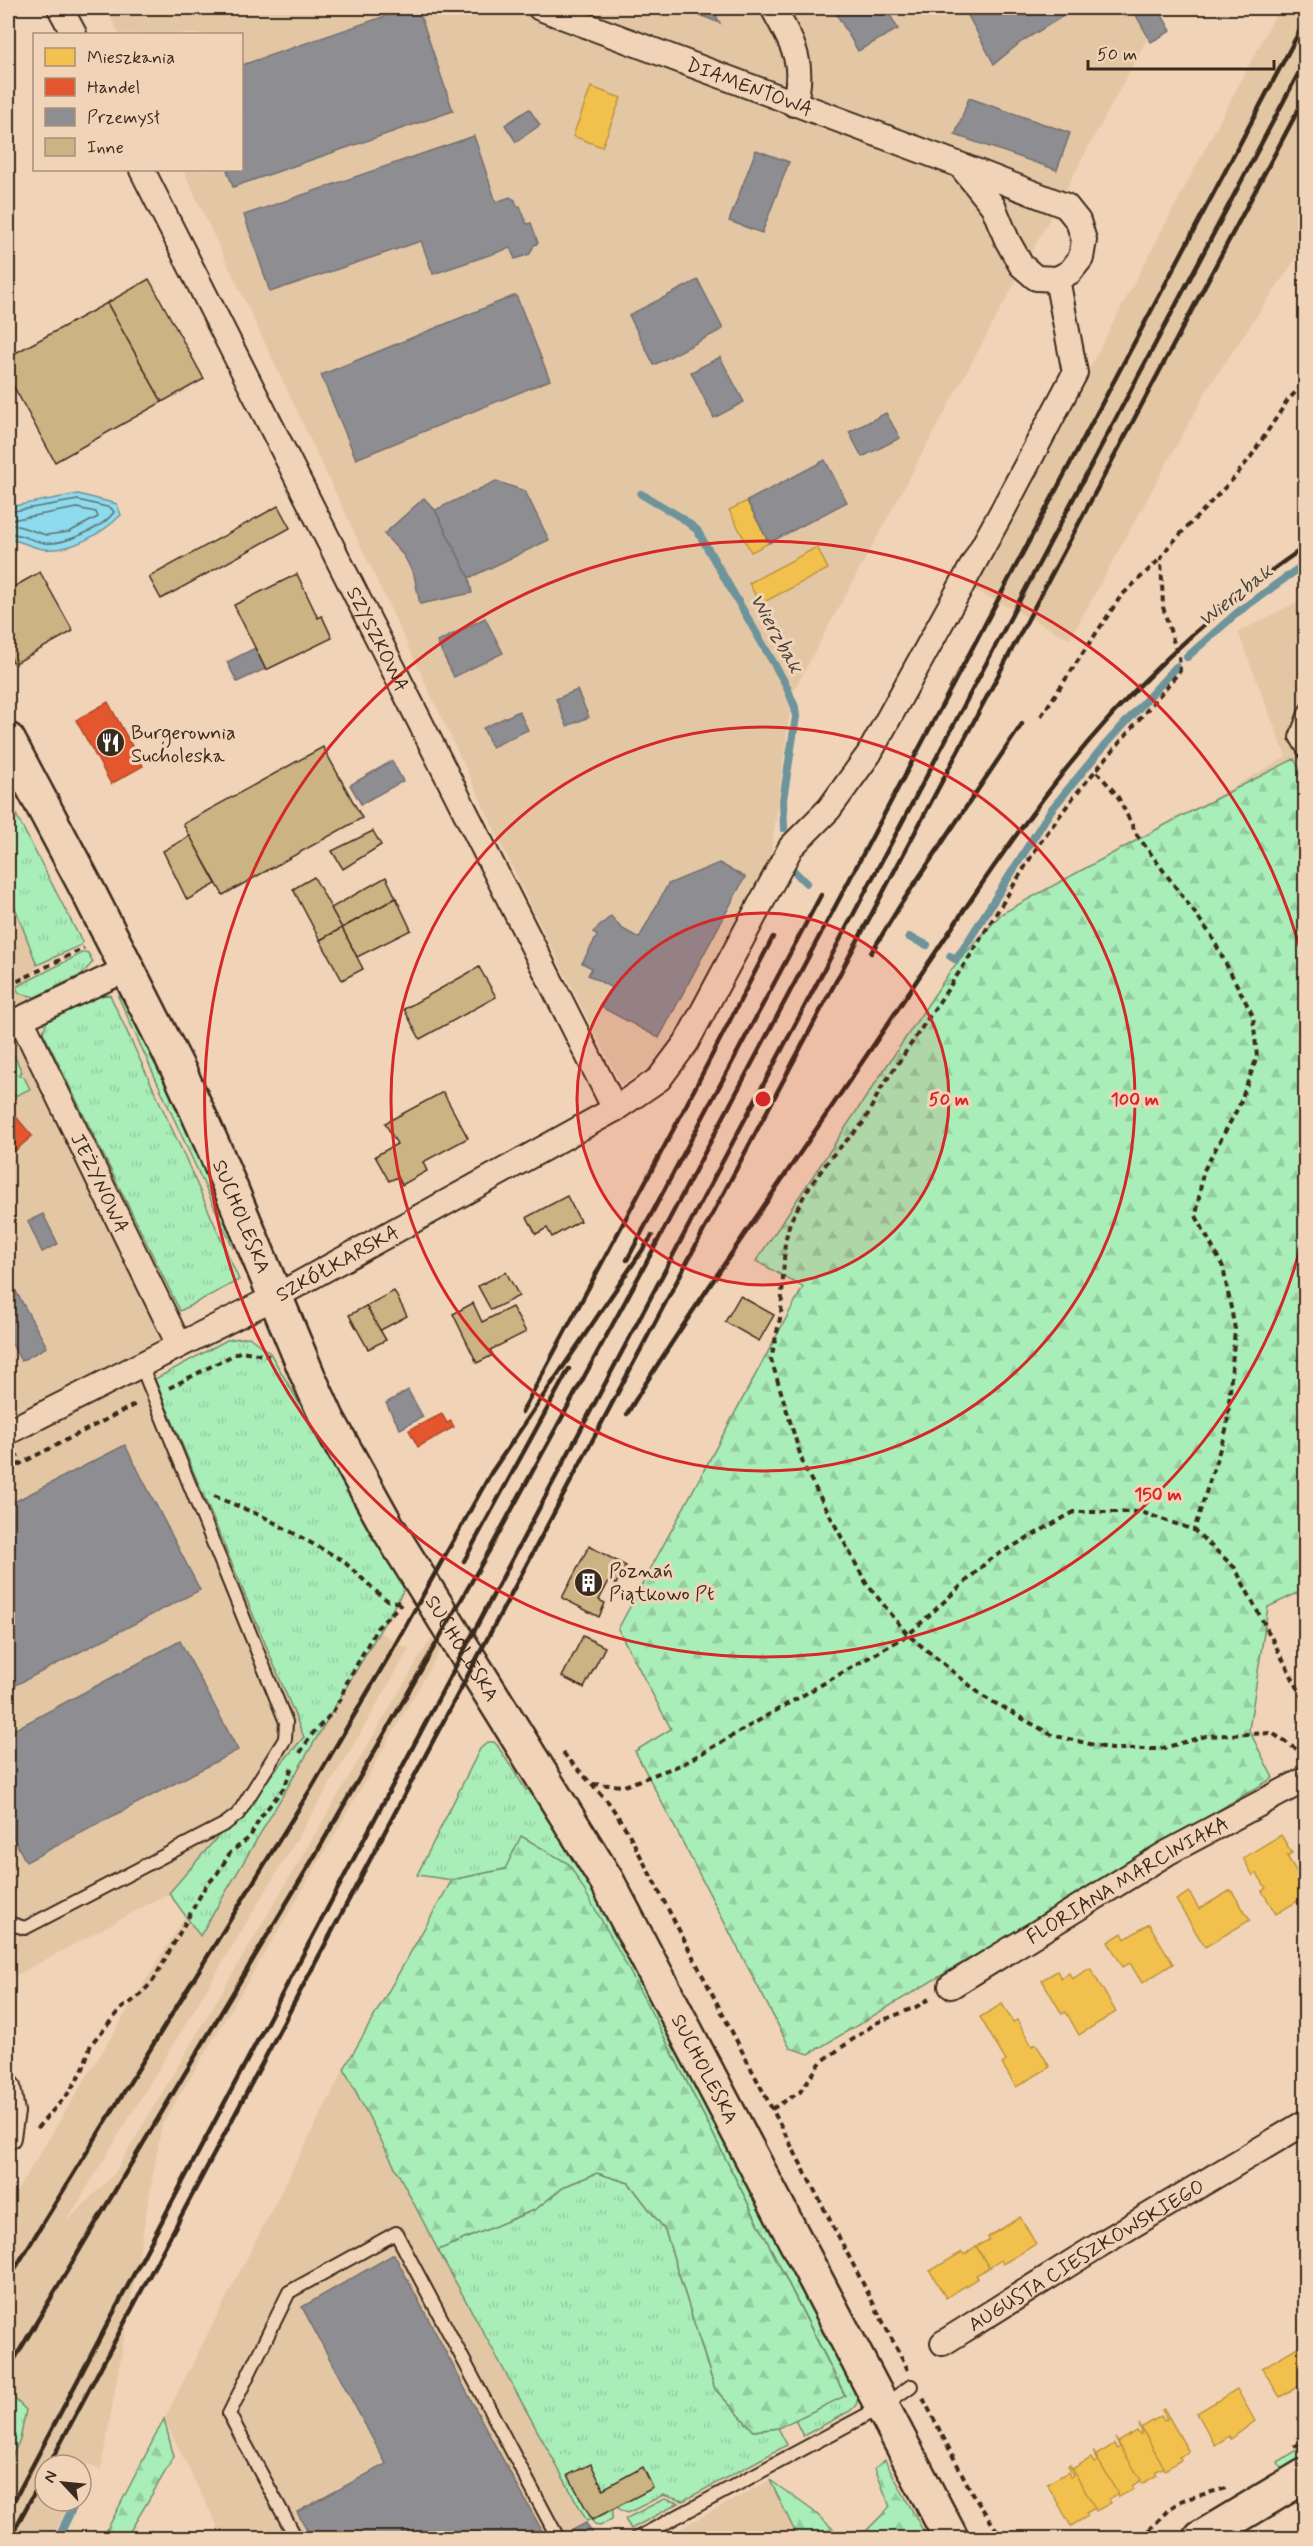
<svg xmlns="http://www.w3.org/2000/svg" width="1313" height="2546" font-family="Mynerve,sans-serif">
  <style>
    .built { fill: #e3c7a5 }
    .grass { fill: url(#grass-tufts); stroke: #728c6c; stroke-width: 1.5 }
    .forest { fill: url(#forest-firs); stroke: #728c6c; stroke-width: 1.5 }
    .water { fill: #8edbee; stroke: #6d949b; stroke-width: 1.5 }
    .homes { fill: #f2c14e; stroke: #bb9440; stroke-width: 1.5 }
    .shops { fill: #e4572e; stroke: #b14a29; stroke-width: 1.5 }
    .industry { fill: #8d8d92; stroke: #746f6f; stroke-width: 1.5 }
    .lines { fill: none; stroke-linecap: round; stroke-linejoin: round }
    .shore { stroke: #5c7171; stroke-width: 1.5 }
    .stream { stroke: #6d949b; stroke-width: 8 }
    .building { fill: #ccb383; stroke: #3b2a1e; stroke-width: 1.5 }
    .lane-casing { stroke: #3b2a1e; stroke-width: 16 }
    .street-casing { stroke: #3b2a1e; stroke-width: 28 }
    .secondary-casing { stroke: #3b2a1e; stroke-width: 38 }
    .path { stroke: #3b2a1e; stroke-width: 4; stroke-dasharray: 6 4.5; stroke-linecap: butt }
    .lane { stroke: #f1d4b8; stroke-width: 12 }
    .street { stroke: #f1d4b8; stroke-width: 24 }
    .secondary { stroke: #f1d4b8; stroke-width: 33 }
    .rail { stroke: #3b2a1e; stroke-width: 4.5 }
    .ring { fill: none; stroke: #d62828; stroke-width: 3 }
    .labels { text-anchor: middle; stroke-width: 6; stroke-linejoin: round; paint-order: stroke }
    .street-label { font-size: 20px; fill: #3b2a1e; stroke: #f1d4b8 }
    .poi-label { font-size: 20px; fill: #3b2a1e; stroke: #f1d4b8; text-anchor: start }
    .water-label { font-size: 21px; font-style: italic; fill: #47453d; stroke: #f1d4b8 }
    .centre { fill: #d62828; stroke: #f1d4b8; stroke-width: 3 }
    .ring-label { font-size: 18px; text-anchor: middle; font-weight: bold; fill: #d62828; stroke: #f1d4b8; stroke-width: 6; stroke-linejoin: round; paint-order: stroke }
  </style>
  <defs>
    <pattern id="grass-tufts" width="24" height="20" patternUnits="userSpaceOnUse" patternTransform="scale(1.5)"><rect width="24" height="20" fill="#a9eeb9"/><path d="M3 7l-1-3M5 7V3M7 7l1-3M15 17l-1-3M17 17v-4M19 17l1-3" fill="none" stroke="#92cc9f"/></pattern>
    <pattern id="forest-firs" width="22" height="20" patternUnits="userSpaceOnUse" patternTransform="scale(1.5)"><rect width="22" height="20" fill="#a9eeb9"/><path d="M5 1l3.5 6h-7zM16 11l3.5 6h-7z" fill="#92cc9f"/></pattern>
  </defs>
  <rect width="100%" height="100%" fill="#f1d4b8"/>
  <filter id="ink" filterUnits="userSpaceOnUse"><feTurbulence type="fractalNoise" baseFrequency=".0167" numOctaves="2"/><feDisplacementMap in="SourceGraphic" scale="12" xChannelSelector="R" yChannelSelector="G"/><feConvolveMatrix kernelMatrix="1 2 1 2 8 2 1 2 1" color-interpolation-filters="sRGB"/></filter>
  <g filter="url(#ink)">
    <!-- built -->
    <g class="built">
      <polygon points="106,8 1164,8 792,694 770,863 666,1058 621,1085 532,909 183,170 242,170 242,34 119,34"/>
      <polygon points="1279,8 1305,8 1305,245 1210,385 1070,639 973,589"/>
      <polygon points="1305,598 1305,1068 1176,819 1286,757 1238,632"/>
      <polygon points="8,889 37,965 19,1030 178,1318 155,1379 370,1627 409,1649 359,1736 67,2221 114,2174 431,1638 441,1649 309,1879 162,2125 101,2470 89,2464 81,2481 81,2465 45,2465 45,2501 71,2501 52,2538 8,2538 8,2464 20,2439 14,2399 8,2407 8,2205 211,1874 283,1762 169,1893 8,1980"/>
      <polygon points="344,2069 476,2321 596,2538 223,2538 164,2419"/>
      <polygon points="770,2480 798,2538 662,2538"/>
    </g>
    <!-- grass -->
    <g class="grass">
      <polygon points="8,799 82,942 81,945 37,965 8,889"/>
      <polygon points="84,952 88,953 93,962 81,975 35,997 19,993 16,987"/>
      <polygon points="110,995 185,1157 239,1280 180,1311 43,1032 47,1021 52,1017 93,996"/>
      <polygon points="118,996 126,999 239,1244 233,1248"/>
      <polygon points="8,1051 13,1053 22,1072 18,1075 24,1077 30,1089 15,1096 8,1082"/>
      <polygon points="249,1337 270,1353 406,1586 200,1936 169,1893 304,1737 155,1379 227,1340"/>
      <polygon points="488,1742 494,1742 497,1745 526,1790 535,1786 587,1871 859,2396 856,2405 850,2411 803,2436 795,2420 845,2395 658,2025 505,1869 452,1880 417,1875 480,1749"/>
      <polygon points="597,2173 629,2183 665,2230 715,2389 754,2431 778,2428 787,2445 683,2501 663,2495 628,2513 620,2510 618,2507 613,2509 612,2519 600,2526 595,2525 591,2519 587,2521 438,2250 536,2209 565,2186"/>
      <polygon points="14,2398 26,2410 20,2440 8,2464 8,2407"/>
      <polygon points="1305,2445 1305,2458 1283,2472 1278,2462"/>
      <polygon points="664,2499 679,2503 631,2529 625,2519"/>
    </g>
    <!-- forest -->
    <g class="forest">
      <polygon points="1294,759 1306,781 1306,1589 1268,1607 1249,1730 1273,1778 809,2054 790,2048 635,1751 671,1729 618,1629 803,1287 756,1261 951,970 1001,914 1176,819"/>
      <polygon points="521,1836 569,1864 614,1942 658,2025 845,2396 778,2428 754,2431 715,2389 665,2230 629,2183 597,2173 565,2186 536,2209 438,2250 344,2069 452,1880 505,1869"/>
      <polygon points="164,2419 174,2457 129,2533 131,2538 103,2538"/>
      <polygon points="885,2460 927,2538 798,2538 770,2480 812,2510 841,2536 866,2531 890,2507 875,2468"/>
    </g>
    <!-- water -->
    <path class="water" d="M78,494L117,504L121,515C103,533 71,552 44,549C32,548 20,540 8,539V507Z"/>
    <!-- homes -->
    <g class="homes">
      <polygon points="591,87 621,98 602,147 573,136"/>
      <polygon points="747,501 769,543 751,552 729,510"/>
      <polygon points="817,547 828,569 760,604 749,583"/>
      <polygon points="1281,1835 1292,1853 1287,1856 1296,1871 1301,1868 1306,1876 1306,1896 1276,1914 1262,1891 1266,1888 1257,1873 1253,1876 1243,1858"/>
      <polygon points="1231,1890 1250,1920 1205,1947 1176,1900 1189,1892 1199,1909"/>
      <polygon points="1149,1924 1173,1964 1142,1983 1130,1963 1123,1967 1108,1942 1122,1933 1125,1939"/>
      <polygon points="1090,1968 1116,2012 1079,2035 1066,2012 1062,2014 1042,1980 1057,1971 1061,1978 1069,1973 1072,1979"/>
      <polygon points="1002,2004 1013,2022 1017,2020 1032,2046 1036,2044 1050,2067 1016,2087 1002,2064 1006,2061 980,2017"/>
      <polygon points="1020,2217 1036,2244 1003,2264 1001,2260 989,2268 976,2246 989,2240 988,2237"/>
      <polygon points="976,2246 989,2268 976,2275 978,2278 946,2298 930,2271 962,2252 964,2255"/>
      <polygon points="1306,2342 1306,2382 1280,2397 1262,2368"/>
      <polygon points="1237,2389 1255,2421 1231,2439 1229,2436 1215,2445 1197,2413"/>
      <polygon points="1164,2409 1189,2452 1179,2457 1181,2460 1165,2470 1141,2428 1161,2416 1164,2421 1167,2419 1162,2410"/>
      <polygon points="1139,2424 1164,2467 1155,2472 1157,2475 1142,2484 1118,2442 1137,2431 1140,2435 1142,2433"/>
      <polygon points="1115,2438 1141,2480 1132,2486 1134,2489 1119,2497 1095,2456 1114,2444 1117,2449 1120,2447"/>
      <polygon points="1093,2451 1118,2494 1109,2499 1111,2503 1096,2511 1072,2469 1091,2458 1094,2463 1097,2461"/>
      <polygon points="1070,2465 1095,2508 1086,2513 1088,2516 1071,2526 1047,2484 1068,2472 1070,2477 1073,2475 1068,2466"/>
    </g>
    <!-- shops -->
    <g class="shops">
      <polygon points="108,702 143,766 111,784 76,720"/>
      <polygon points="8,1087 16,1103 8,1107 32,1136 8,1157"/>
      <polygon points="442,1414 447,1423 451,1421 454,1427 418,1447 409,1430"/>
    </g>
    <!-- industry -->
    <g class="industry">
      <polygon points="409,8 418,8 453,111 233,187 227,170 242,170 242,65"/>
      <polygon points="681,8 712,8 720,23"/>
      <polygon points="833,8 886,8 898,29 858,51"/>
      <polygon points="964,8 1076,8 1021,42 994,64"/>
      <polygon points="1132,8 1158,8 1171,31 1151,42"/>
      <polygon points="969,98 1070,133 1057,170 955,135"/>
      <polygon points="529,109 540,125 516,142 505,125"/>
      <polygon points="474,136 496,202 510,197 515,200 517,206 520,206 527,224 531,223 538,243 534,245 530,254 515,259 510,248 433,274 421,241 270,292 244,215"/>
      <polygon points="756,150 789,162 762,233 729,221"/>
      <polygon points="698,280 723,329 654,365 629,315"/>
      <polygon points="516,295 550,380 356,459 321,375"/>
      <polygon points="720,357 744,402 714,418 691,372"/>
      <polygon points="886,413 900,438 862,457 849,432"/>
      <polygon points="825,460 847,502 769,543 747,501"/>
      <polygon points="496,481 525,491 549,540 469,578 435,510"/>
      <polygon points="424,498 435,510 469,578 472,593 420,604 414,575 404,556 384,534"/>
      <polygon points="485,618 503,653 454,677 437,642"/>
      <polygon points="255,648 265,669 237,682 227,662"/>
      <polygon points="577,690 589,717 567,726 556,699"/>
      <polygon points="519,711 528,730 492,747 483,728"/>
      <polygon points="392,761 403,781 361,804 350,785"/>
      <polygon points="719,863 745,877 659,1038 601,1007 612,988 588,975 592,968 582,963 597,936 593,932 611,916 621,928 639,938 668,884"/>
      <polygon points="43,1214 58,1244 42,1252 28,1221"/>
      <polygon points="8,1277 47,1347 21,1361 8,1337"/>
      <polygon points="408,1390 423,1417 400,1429 386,1403"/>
      <polygon points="125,1445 200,1590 8,1689 8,1505"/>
      <polygon points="180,1641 238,1750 26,1862 8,1827 8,1733"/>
      <polygon points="394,2254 490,2436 546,2538 312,2538 297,2512 386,2464 302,2307"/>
      <polygon points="586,2523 595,2538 570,2538 567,2533"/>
    </g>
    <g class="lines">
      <!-- shore -->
      <g class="shore">
        <polygon points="77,508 96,512 98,517 69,532 46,535 9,523 11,520"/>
        <path d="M8,512L78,500L111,508L114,512C103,528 64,545 45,543C32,541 21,534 8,533"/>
      </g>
      <!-- stream -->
      <g class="stream">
        <polyline points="641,494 682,518 697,530 785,683 795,707 796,717 783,800 784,828"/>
        <polyline points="1187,657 1238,612 1306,563"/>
        <polyline points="790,867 806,883"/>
        <polyline points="909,937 927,945"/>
        <polyline points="950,956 955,959 962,951 1051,810 1098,753 1176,667"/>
        <polyline points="81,2491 81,2490"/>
        <polyline points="58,2538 76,2501"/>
      </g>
    </g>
    <!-- building -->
    <g class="building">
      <polygon points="149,279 204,379 162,402 107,303"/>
      <polygon points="107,303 162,402 55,462 8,376 8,357"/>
      <polygon points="278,506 290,528 161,599 149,577"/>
      <polygon points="40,572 73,631 14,664 8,652 8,590"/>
      <polygon points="297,574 318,618 322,616 332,638 266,670 234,605"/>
      <polygon points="323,747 362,818 223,895 183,824"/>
      <polygon points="373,831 381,845 343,869 332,851"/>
      <polygon points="190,836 216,884 187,900 163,851"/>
      <polygon points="314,877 342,928 320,940 293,889"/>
      <polygon points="386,877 396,898 342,928 331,908"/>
      <polygon points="396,898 411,930 357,957 342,928"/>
      <polygon points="342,928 363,969 342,980 320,940"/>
      <polygon points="479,967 496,997 420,1039 404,1009"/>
      <polygon points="443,1092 468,1138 423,1162 427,1171 402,1185 398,1177 389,1181 375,1156 397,1144 385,1123"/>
      <polygon points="567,1196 580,1221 552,1237 547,1228 536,1234 527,1217"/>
      <polygon points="506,1272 519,1296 491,1310 478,1286"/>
      <polygon points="394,1291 407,1316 379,1331 366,1306"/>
      <polygon points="740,1296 774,1315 759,1341 725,1322"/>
      <polygon points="473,1303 482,1322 512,1307 526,1332 490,1350 493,1355 477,1363 453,1314"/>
      <polygon points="366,1306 386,1340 368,1349 349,1315"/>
      <polygon points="589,1546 626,1566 616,1584 609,1581 599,1600 605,1603 599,1617 562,1598"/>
      <polygon points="583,1636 605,1647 584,1688 562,1677"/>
      <polygon points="591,2464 603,2489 643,2467 653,2488 592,2520 568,2475"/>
    </g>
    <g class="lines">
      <defs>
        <g id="lane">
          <polyline points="1306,710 1296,737 1306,754"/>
          <polyline points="8,1923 25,1928 225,1824 238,1814 285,1739 286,1722 141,1365"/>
          <polyline points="296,2538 229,2414 289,2292 396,2233 558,2538"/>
          <polyline points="637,2538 883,2406 911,2386"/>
        </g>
        <g id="street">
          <polyline points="60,8 74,34"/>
          <path id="s1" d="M540,8L960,165L993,206L1007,240L1021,265L1036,278L1057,279L1070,272L1081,258L1084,240L1078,221L1066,206L960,165"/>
          <path d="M773,8C792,43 806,62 794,104"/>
          <path id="s2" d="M142,170L615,1109"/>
          <path id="s3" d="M21,1019L179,1345"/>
          <polyline points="8,1025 127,969"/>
          <path id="s4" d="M8,1432L275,1297L615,1109L659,1079L686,1043L791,847L829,809L869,754L1004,508L1075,373L1057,279"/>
          <path id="s5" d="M951,1986L1167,1853L1306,1779"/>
          <polyline points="8,2087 12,2112 8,2137"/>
          <path id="s6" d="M943,2343L1101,2244L1306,2122"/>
        </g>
        <g id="secondary">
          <path id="s7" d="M8,740L86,887L181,1075L216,1153L308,1376L328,1420L388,1528L607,1881L951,2538"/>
          <polyline points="1201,2538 1306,2475"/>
        </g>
      </defs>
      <!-- lane casing -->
      <use href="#lane" class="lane-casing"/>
      <!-- street casing -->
      <use href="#street" class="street-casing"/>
      <!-- secondary casing -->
      <use href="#secondary" class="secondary-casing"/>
      <!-- path -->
      <g class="path">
        <polyline points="1041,716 1121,596 1161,558"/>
        <polyline points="1097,772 1117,795 1137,835 1211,935 1253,1016 1257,1057 1239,1106 1203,1172 1196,1216 1223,1267 1235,1329 1227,1427 1194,1530"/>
        <polyline points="8,986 84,948"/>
        <polyline points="169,1388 241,1351 269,1356"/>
        <polyline points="8,1461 19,1455"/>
        <polyline points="8,1470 138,1403"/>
        <polyline points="214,1496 266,1518 342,1560 379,1594 387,1600 400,1603"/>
        <polyline points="300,1753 313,1733 332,1713 341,1698 346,1684 377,1628 401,1604"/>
        <polyline points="563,1753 609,1803 628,1832 908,2370"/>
        <polyline points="1305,1755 1272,1733 1206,1736 1160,1749 1111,1749 1052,1735 984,1697 908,1635 866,1583 804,1467 771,1359 781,1314 785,1242 790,1222 806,1192 831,1157 864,1122 880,1090 970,956 1039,844 1075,795 1180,671 1179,655 1176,650 1163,607 1161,558 1169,546 1234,478 1250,458 1288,400 1306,381"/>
        <polyline points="593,1784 624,1786 683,1764 908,1635 990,1559 1074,1512 1141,1512 1194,1530 1235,1568 1306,1704"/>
        <polyline points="772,2109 800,2092 821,2062 876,2023 916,2007 932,1997"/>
        <polyline points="37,2128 67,2095 82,2072 91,2044 122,2008 137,1998 153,1981 205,1887 217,1874 230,1853 250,1837 260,1818 285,1786 293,1764"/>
        <polyline points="923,2398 973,2495 1002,2538"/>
        <polyline points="1294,2447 1306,2440"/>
        <polyline points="1142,2538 1169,2509 1183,2500 1226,2488"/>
      </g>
      <!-- lane -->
      <use href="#lane" class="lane"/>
      <!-- street -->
      <use href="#street" class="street"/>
      <!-- secondary -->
      <use href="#secondary" class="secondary"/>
      <!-- rail -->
      <g class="rail">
        <polyline points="871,953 901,904 1022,724"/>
        <polyline points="627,1260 821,895"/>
        <polyline points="522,1412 679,1119 773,937"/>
        <path d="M627,1414C658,1361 693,1311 727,1260C770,1197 813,1134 856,1071C921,976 982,878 1052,787C1123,694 1209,612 1306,546"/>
        <polyline points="464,1561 569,1369"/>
        <polyline points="8,2280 312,1787 390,1654 491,1473 652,1236"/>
        <polyline points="8,2370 317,1852 493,1544 645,1265 1306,19"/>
        <polyline points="49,2465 1306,95"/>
        <polyline points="8,2512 1306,59"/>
        <polyline points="10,2538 45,2473"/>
      </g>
    </g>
  </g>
  <!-- distance rings -->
  <circle cx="763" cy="1099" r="186" fill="#d62828" fill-opacity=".12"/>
  <g class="ring">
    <circle cx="763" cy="1099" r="186"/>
    <circle cx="763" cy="1099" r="372"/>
    <path d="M1304 1234A558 558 0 1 1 1304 964"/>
  </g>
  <!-- icons -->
  <defs>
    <symbol id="restaurant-disc" viewBox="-11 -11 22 22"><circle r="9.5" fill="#3b2a1e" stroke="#f1d4b8"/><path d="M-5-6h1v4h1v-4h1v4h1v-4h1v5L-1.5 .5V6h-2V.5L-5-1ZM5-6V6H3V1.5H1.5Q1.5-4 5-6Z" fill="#fff"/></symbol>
    <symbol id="building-disc" viewBox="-11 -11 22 22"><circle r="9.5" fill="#3b2a1e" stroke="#f1d4b8"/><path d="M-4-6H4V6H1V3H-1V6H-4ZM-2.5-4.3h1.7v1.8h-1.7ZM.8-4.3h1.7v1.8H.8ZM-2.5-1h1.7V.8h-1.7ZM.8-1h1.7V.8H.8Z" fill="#fff"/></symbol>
  </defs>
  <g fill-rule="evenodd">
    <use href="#restaurant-disc" x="94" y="726" width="33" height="33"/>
    <use href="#building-disc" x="572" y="1566" width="33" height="33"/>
  </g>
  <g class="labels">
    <!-- street labels -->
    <g class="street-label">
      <text dy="7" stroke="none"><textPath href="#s1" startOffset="224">DIAMENTOWA</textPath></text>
      <text dy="7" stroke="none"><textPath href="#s2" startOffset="525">SZYSZKOWA</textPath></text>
      <text dy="7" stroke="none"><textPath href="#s3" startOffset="182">JEŻYNOWA</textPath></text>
      <text dy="7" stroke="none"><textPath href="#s7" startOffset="531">SUCHOLESKA</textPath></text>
      <text dy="7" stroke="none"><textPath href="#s4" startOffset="370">SZKÓŁKARSKA</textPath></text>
      <text dy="7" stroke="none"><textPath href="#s7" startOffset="1017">SUCHOLESKA</textPath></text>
      <text dy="7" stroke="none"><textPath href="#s5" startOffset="206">FLORIANA MARCINIAKA</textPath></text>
      <text dy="7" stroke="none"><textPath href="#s7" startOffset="1503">SUCHOLESKA</textPath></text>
      <text dy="7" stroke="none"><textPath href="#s6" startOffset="168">AUGUSTA CIESZKOWSKIEGO</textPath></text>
    </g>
    <!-- poi labels -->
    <g class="poi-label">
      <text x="131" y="739">Burgerownia<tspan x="131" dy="23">Sucholeska</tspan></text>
      <text x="609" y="1577">Poznań<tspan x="609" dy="23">Piątkowo Pt</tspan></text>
    </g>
    <!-- water labels -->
    <g class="water-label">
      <text transform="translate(1235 595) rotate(-38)" y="7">Wierzbak</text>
      <text transform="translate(777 633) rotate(61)" y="7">Wierzbak</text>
    </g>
  </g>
  <circle cx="763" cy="1099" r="9" class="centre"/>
  <g class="ring-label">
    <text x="949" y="1105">50 m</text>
    <text x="1135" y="1105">100 m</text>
    <text x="1158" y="1500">150 m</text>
  </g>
  <!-- margin -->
  <rect width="1313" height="2546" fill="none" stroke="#f1d4b8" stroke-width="30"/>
  <rect x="15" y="15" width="1283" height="2516" fill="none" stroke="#3b2a1e" stroke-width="2" filter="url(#ink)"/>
  <!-- legend -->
  <rect x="33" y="33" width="210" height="138" fill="#f1d4b8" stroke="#a8907a" stroke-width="1.5"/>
  <rect x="45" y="48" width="30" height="18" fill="#f2c14e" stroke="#a8907a" stroke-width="1.5"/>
  <text x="87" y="63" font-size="18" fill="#3b2a1e">Mieszkania</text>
  <rect x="45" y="78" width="30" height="18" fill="#e4572e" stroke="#a8907a" stroke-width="1.5"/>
  <text x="87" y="93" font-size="18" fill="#3b2a1e">Handel</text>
  <rect x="45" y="108" width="30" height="18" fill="#8d8d92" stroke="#a8907a" stroke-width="1.5"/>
  <text x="87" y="123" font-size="18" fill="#3b2a1e">Przemysł</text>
  <rect x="45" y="138" width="30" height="18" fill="#ccb383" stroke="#a8907a" stroke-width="1.5"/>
  <text x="87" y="153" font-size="18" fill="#3b2a1e">Inne</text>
  <!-- north arrow -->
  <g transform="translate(63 2483) rotate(296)"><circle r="28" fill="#f1d4b8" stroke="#a8907a" stroke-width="1.5"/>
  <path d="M0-4.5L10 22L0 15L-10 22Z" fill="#3b2a1e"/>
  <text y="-9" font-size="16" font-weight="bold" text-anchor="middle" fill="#3b2a1e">N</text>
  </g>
  <!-- scale -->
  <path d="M1088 60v9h186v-9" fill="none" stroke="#3b2a1e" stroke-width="3"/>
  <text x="1097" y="60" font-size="18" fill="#3b2a1e" stroke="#f1d4b8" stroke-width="4.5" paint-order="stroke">50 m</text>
</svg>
